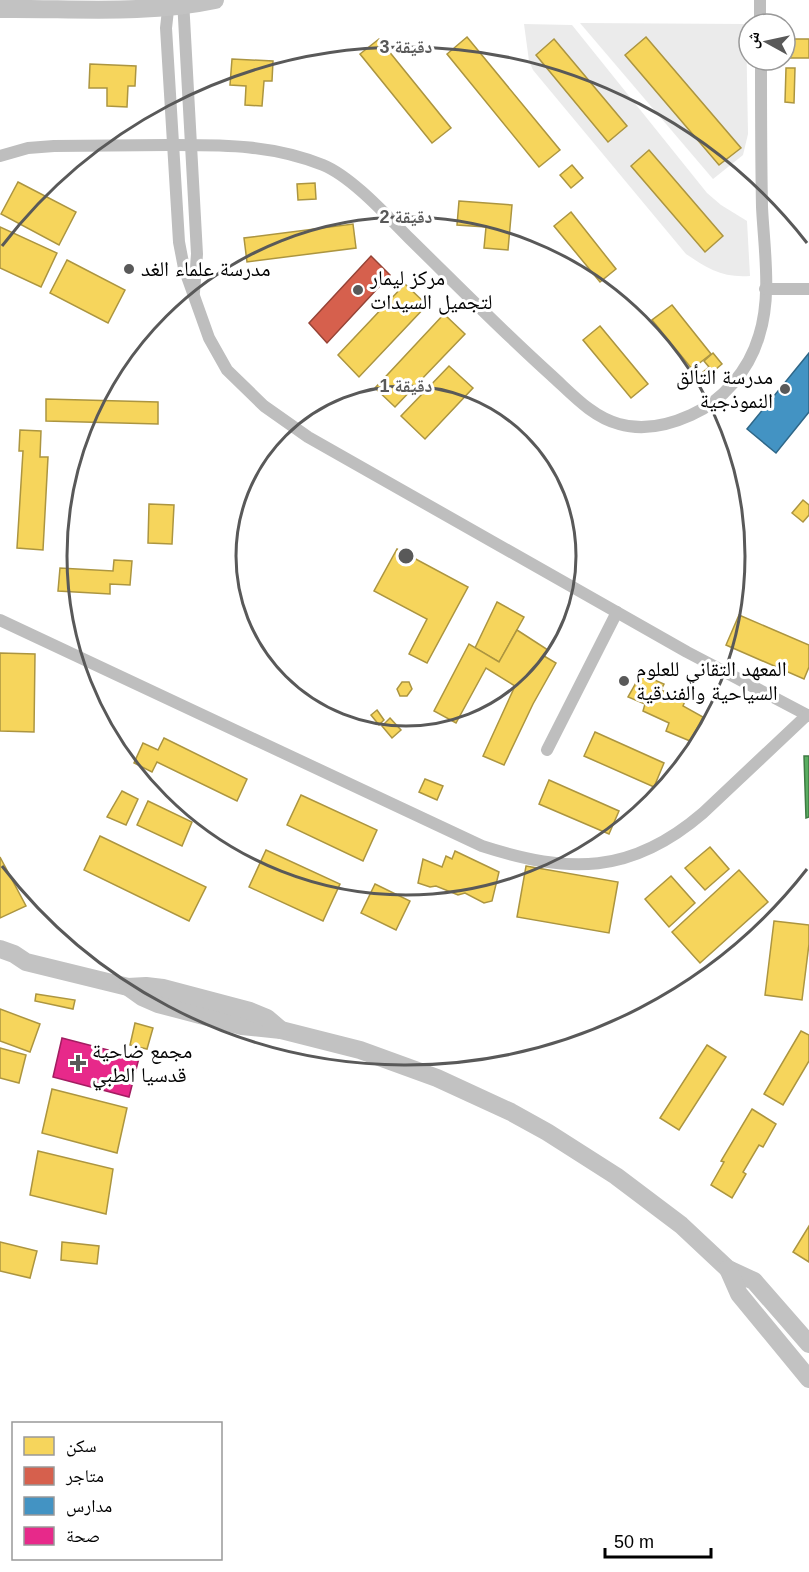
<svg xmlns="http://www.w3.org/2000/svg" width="809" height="1572" font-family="Arial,'Noto Naskh Arabic',sans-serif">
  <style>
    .green { fill: #ebebeb }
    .homes { fill: #f6d55c; stroke: #ac9540; stroke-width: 1.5 }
    .shops { fill: #d6604d; stroke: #964336; stroke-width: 1.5 }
    .schools { fill: #4393c3; stroke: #2f6788; stroke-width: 1.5 }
    .health { fill: #e7298a; stroke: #a21d61; stroke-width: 1.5 }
    .public { fill: #5aae61; stroke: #3f7a44; stroke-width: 1.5 }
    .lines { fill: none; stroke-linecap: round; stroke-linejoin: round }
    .street { stroke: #bebebe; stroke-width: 12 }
    .secondary { stroke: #c2c2c2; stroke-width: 18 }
    .ring { fill: none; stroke: #595959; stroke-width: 3 }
    .poi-dot { fill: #595959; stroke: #fff; stroke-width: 2 }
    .labels { text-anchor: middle; stroke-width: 6; stroke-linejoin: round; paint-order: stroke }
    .poi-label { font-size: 21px; fill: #000; stroke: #fff; text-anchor: start }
    .centre { fill: #595959; stroke: #fff; stroke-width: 3 }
    .ring-label { font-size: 18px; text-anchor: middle; font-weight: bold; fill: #595959; stroke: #fff; stroke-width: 6; stroke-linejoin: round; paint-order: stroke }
  </style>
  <rect width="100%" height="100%" fill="#fff"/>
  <!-- green -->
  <g class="green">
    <polygon points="580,23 746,24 748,134 743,155 713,179"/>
    <path d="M524,24L572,25L707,193L721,205L747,221L750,276C723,278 708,269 686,254L533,70L529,61Z"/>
  </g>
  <!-- homes -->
  <g class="homes">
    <polygon points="467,37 560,150 539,167 447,54"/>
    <polygon points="646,37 741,148 719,165 625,55"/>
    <polygon points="379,39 451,128 432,143 360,54"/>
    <polygon points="554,39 627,126 608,142 536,55"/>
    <rect x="788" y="39" width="21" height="19"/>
    <polygon points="232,59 273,61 272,81 264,81 262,106 245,105 246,86 230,85"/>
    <polygon points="90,64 136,66 135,86 128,86 127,107 107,106 107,88 89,88"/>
    <polygon points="786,68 795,68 794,103 785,102"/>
    <polygon points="649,150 723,236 705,252 631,166"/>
    <polygon points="572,165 583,178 571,188 560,175"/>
    <polygon points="18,182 76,212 59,245 1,214"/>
    <polygon points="315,183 316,199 298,200 297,184"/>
    <polygon points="459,201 512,205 508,250 484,248 486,227 457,225"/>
    <polygon points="571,212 616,269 600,282 554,226"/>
    <polygon points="353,224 356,248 247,262 244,238"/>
    <polygon points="0,227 57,253 41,287 0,268"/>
    <polygon points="67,260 125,290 108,323 50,293"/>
    <polygon points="405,284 427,305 359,377 338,355"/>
    <polygon points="672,305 711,354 692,369 652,320"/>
    <polygon points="444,314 465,334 395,407 375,388"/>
    <polygon points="600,326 648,384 631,398 583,340"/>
    <polygon points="713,353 722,364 702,381 698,376 709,367 704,361"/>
    <polygon points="449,366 473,388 425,439 401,416"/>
    <polygon points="46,399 158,402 158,424 46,421"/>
    <polygon points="20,430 41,431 40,457 48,457 43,550 17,548 23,451 19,451"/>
    <polygon points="803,500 809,505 809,515 803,522 792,513"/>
    <polygon points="149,504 174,505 172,544 148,543"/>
    <polygon points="397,549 468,587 427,663 409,654 427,619 374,591"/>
    <polygon points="114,560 132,561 130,585 110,584 110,594 58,591 60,568 113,571"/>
    <polygon points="497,602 524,617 499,662 475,648"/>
    <polygon points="739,615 809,645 809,667 804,679 726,645"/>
    <polygon points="517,630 548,650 544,656 556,663 533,704 504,765 483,756 515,686 486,668 456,723 434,711 469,644 499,662"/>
    <polygon points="0,653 35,654 34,732 0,731"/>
    <polygon points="641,674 664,684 661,690 685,701 683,706 703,717 690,741 666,731 669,723 643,711 645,704 628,697"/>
    <polygon points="402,682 409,682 412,689 407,696 400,696 397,689"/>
    <polygon points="377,710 384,720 379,725 371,715"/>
    <polygon points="390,718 401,730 392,738 382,726"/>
    <polygon points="595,732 664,763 654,787 584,756"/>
    <polygon points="164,738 247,779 237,801 157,762 152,772 134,763 143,743 158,750"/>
    <polygon points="425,779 443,786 437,800 419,792"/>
    <polygon points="549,780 619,811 609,834 539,804"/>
    <polygon points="122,791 138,799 126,825 107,817"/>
    <polygon points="301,795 377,830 363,861 287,825"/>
    <polygon points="148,801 192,822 182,846 137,825"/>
    <polygon points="100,836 206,887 189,921 84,870"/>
    <polygon points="710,847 729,869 705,890 685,868"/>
    <polygon points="266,850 340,884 323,921 249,887"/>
    <polygon points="455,851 499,872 492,901 484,903 465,893 458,895 436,886 430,887 418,883 423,859 442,867 446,856 452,859"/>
    <polygon points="0,857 26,906 0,918"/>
    <polygon points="526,866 618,882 609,933 517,917"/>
    <polygon points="739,870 768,902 700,963 672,932"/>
    <polygon points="671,876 695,903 669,927 645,899"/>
    <polygon points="375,884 410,901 396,930 361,913"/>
    <polygon points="774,921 809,925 809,944 802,1000 765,995"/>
    <polygon points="36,994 75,1000 73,1009 35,1001"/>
    <polygon points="0,1009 40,1024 30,1052 0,1041"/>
    <polygon points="135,1023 153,1028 147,1049 130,1045"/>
    <polygon points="801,1031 809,1035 809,1061 783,1105 764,1094"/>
    <polygon points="707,1045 726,1057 679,1130 660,1118"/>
    <polygon points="0,1048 26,1055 19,1083 0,1078"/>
    <polygon points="52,1089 127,1108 117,1153 42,1133"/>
    <polygon points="752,1109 776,1124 763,1147 759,1145 743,1172 746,1174 732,1198 711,1185 724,1162 721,1161"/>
    <polygon points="38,1151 113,1169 106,1214 30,1195"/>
    <polygon points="809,1226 809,1262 793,1252"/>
    <polygon points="0,1242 37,1251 30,1278 0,1271"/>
    <polygon points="62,1242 99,1246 97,1264 61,1260"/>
  </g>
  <!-- shops -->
  <polygon class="shops" points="371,256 390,275 327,343 309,323"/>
  <!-- schools -->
  <polygon class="schools" points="809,353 809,412 776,453 747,429"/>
  <!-- health -->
  <polygon class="health" points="62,1038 139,1058 129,1097 53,1077"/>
  <!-- public -->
  <polygon class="public" points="804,756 809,756 809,817 806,818"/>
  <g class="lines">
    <!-- street -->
    <g class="street">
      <polyline points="183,0 197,254 194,292"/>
      <polyline points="760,0 760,24"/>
      <polyline points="169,1 166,28 179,242 184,268 209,338 227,370 264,406 308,437 687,652 809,716"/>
      <path d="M0,156L28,148L54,146C92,146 130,145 168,145C222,145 271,144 323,165C352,177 387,216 409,238C456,284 502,331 551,375C572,394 592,417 619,424C643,431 669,425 691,415C723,401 749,370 759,336C772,296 764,248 762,207C761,158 761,109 761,60"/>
      <polyline points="765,289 809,289"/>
      <path d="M0,620L482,846C569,874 631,875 703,813L807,715"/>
      <polyline points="547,750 617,612"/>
    </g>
    <!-- secondary -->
    <g class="secondary">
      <path d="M0,9C71,8 145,15 215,0"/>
      <polyline points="0,949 14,954 26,962 128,987 142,997 158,1004 242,1026 281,1030 360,1050 437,1078 511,1112 547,1132 616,1176 681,1225 728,1269 754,1281 809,1344"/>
      <polyline points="128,987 146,986 163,988 250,1011 267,1018 281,1030"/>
      <polyline points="728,1269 739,1294 809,1379"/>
    </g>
  </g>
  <!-- distance rings -->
  <g class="ring">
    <circle cx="406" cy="556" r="170"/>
    <circle cx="406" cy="556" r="339"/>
    <path d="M807 869A509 509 0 0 1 2 866M2 246A509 509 0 0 1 807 243"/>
  </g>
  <!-- markers -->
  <g class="poi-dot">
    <circle cx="129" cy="269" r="6"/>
    <circle cx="358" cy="290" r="6"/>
    <circle cx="785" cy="389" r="6"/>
    <circle cx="624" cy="681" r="6"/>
    <path d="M75 1054h6v6h6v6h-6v6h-6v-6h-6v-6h6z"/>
  </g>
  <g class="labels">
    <!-- poi labels -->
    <g class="poi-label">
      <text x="141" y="276">مدرسة علماء الغد</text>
      <text x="370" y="285">مركز ليمار<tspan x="370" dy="24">لتجميل السيدات</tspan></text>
      <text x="773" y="384" text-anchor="end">مدرسة التألق<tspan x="773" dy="24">النموذجية</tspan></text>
      <text x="636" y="676">المعهد التقاني للعلوم<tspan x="636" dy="24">السياحية والفندقية</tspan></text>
      <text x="92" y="1058">مجمع ضاحية<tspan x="92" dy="24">قدسيا الطبي</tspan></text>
    </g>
  </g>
  <circle cx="406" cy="556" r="9" class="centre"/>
  <g class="ring-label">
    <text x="406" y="53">3 دقيقة</text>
    <text x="406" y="223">2 دقيقة</text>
    <text x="406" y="392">1 دقيقة</text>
  </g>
  <!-- legend -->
  <rect x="12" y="1422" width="210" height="138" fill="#ffffff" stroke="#999999" stroke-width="1.5"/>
  <rect x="24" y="1437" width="30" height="18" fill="#f6d55c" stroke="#999999" stroke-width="1.5"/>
  <text x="66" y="1452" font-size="18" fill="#000000">سكن</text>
  <rect x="24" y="1467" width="30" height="18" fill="#d6604d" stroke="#999999" stroke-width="1.5"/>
  <text x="66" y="1482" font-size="18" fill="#000000">متاجر</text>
  <rect x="24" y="1497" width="30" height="18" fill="#4393c3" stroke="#999999" stroke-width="1.5"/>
  <text x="66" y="1512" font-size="18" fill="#000000">مدارس</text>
  <rect x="24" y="1527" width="30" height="18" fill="#e7298a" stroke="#999999" stroke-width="1.5"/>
  <text x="66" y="1542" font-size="18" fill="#000000">صحة</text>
  <!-- north arrow -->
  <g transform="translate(767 42) rotate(278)"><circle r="28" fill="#ffffff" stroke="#999999" stroke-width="1.5"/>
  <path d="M0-4.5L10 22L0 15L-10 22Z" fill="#595959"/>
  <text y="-9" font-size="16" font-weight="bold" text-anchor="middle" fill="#000000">ش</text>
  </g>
  <!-- scale -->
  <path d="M605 1548v9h106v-9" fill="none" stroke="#000000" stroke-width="3"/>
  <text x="614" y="1548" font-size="18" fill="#000000" stroke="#ffffff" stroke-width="4.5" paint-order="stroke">50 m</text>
</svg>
